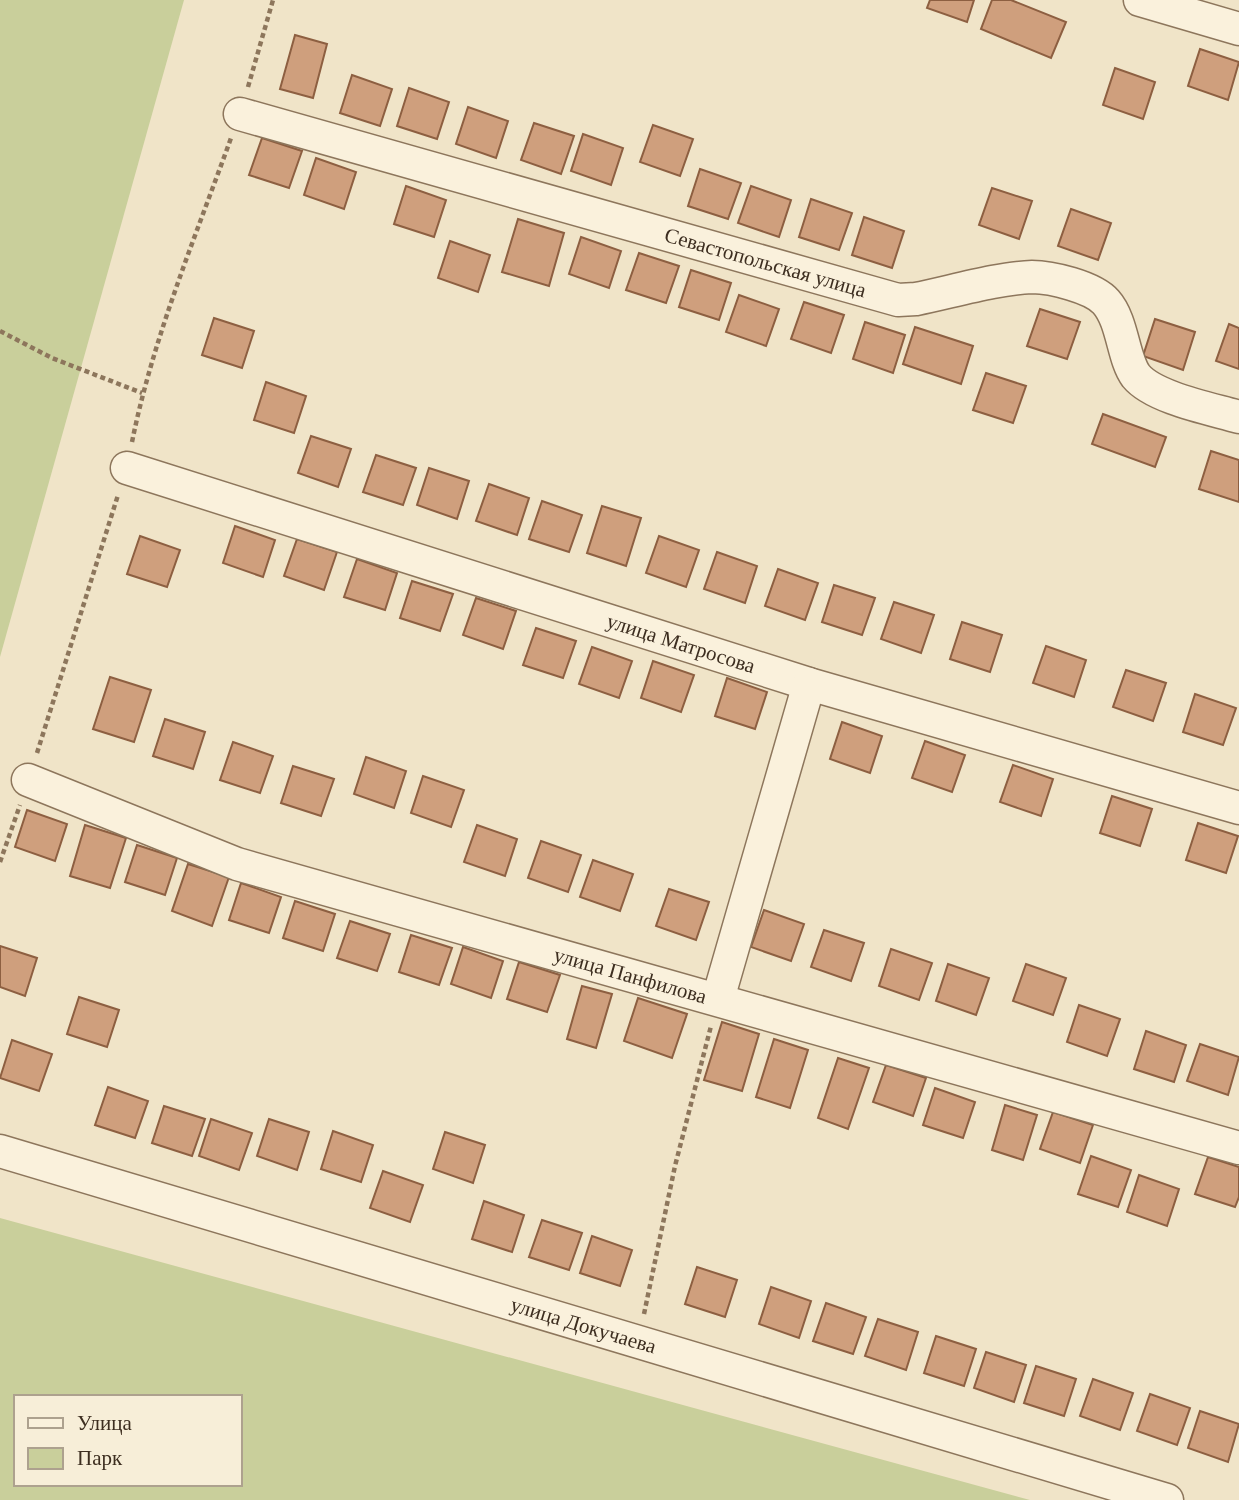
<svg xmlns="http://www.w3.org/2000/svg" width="1239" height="1500" font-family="Georgia,serif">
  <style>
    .green { fill: #c9cf9b; fill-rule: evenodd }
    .building { fill: #cf9f7d; stroke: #8d5f41; stroke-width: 2 }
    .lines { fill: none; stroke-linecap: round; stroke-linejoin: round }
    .minor-casing { stroke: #8d765c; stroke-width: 35 }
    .path { stroke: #8d765c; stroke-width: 4.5; stroke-dasharray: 5 3.5; stroke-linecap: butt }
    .minor { stroke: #faf1dc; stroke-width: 32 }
    .labels { text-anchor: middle; stroke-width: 5; stroke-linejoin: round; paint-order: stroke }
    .street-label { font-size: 21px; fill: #3d2e20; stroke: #f7eed8 }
  </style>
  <rect width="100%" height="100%" fill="#f0e4c8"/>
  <!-- green -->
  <g class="green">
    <polygon points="0,0 184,0 0,657"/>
    <path d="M0,1218L1030,1500H0ZM16,1397H240V1484H16Z"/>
  </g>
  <!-- building -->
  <g class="building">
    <polygon points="930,0 974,0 967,22 927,8"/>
    <polygon points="992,0 1011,0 1066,22 1051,58 981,29"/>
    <polygon points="295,35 327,44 313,98 280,89"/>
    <polygon points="1200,49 1239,62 1228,100 1188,86"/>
    <polygon points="1115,68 1155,82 1143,119 1103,105"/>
    <polygon points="352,75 392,89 380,126 340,113"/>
    <polygon points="409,88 449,102 437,139 397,126"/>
    <polygon points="468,107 508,121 496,158 456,144"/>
    <polygon points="534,123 574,136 561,174 521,160"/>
    <polygon points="653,125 693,139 680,176 640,162"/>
    <polygon points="583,134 623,148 611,185 571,171"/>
    <polygon points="262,138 302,151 289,188 249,175"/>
    <polygon points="316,158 356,172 344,209 304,195"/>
    <polygon points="700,169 741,183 728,219 688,206"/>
    <polygon points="406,186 446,200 434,237 394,224"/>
    <polygon points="751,186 791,200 779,237 738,223"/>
    <polygon points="992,188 1032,201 1019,239 979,225"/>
    <polygon points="811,199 852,213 839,250 799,237"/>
    <polygon points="1071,209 1111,223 1098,260 1058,246"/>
    <polygon points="864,217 904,231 892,268 852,255"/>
    <polygon points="518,219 564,233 549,286 502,272"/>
    <polygon points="581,237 621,251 609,288 569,274"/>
    <polygon points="450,241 490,255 478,292 438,278"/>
    <polygon points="639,253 679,266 666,303 626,290"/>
    <polygon points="691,270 731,283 719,320 679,307"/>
    <polygon points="739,295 779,309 766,346 726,332"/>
    <polygon points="804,302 844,315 831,353 791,339"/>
    <polygon points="1040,309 1080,322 1067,359 1027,346"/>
    <polygon points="214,318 254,331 242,368 202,355"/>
    <polygon points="1155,319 1195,332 1183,370 1143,356"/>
    <polygon points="865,322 905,335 893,373 853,359"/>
    <polygon points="1229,324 1239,328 1239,369 1216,361"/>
    <polygon points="915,327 973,346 961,384 903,364"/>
    <polygon points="986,373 1026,386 1013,423 973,410"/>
    <polygon points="266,382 306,396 294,433 254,420"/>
    <polygon points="1103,414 1166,437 1155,467 1092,444"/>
    <polygon points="311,436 351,449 338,487 298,473"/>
    <polygon points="1211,451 1239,460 1239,502 1199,489"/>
    <polygon points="376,455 416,468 403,505 363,492"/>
    <polygon points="429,468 469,481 457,519 417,505"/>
    <polygon points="489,484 529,498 517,535 476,521"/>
    <polygon points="542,501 582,515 569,552 529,539"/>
    <polygon points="602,506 641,518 626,566 587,553"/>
    <polygon points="235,526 275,540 263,577 223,563"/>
    <polygon points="140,536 180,550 167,587 127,574"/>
    <polygon points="659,536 699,550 686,587 646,573"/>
    <polygon points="297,539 337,552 324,590 284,576"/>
    <polygon points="717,552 757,566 745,603 704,589"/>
    <polygon points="357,559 397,573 385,610 344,597"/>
    <polygon points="778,569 818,583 805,620 765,606"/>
    <polygon points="412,581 453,594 440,631 400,618"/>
    <polygon points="834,585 875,598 862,635 822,622"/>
    <polygon points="476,598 516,611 503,649 463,635"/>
    <polygon points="894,602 934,615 921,653 881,639"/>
    <polygon points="962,622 1002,635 990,672 950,659"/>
    <polygon points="536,628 576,641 563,678 523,665"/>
    <polygon points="1046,646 1086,660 1074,697 1033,683"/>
    <polygon points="592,647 632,661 619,698 579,684"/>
    <polygon points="653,661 694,675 681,712 641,698"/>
    <polygon points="1126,670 1166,683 1153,721 1113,707"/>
    <polygon points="110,677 151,690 134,742 93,729"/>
    <polygon points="727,678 767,692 755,729 715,716"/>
    <polygon points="1195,694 1236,708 1223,745 1183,732"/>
    <polygon points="165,719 205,732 193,769 153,756"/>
    <polygon points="842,722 882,736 870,773 830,759"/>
    <polygon points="925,741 965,755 952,792 912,778"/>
    <polygon points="233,742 273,756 260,793 220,780"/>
    <polygon points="366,757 406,771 394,808 354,794"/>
    <polygon points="1013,765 1053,779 1041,816 1000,802"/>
    <polygon points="293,766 334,779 321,816 281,803"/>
    <polygon points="423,776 464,790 451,827 411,813"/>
    <polygon points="1112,796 1152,809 1140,846 1100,833"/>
    <polygon points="27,810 67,824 55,861 15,847"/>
    <polygon points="1198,823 1238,836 1226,873 1186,860"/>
    <polygon points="85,825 126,838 110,888 70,876"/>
    <polygon points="477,825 517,839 505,876 464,862"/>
    <polygon points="541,841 581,855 568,892 528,878"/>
    <polygon points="137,845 177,858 165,895 125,882"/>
    <polygon points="593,860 633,874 620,911 580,897"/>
    <polygon points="188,864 229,877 212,926 172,911"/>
    <polygon points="241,883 281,897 269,933 229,920"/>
    <polygon points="669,889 709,902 696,940 656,926"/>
    <polygon points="295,901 335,914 323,951 283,938"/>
    <polygon points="764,910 804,924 791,961 751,947"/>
    <polygon points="350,921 390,934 377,971 337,958"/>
    <polygon points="824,930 864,943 851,981 811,967"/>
    <polygon points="411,935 452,948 439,985 399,972"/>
    <polygon points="0,946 37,958 25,996 0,987"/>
    <polygon points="463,947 503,961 491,998 451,984"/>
    <polygon points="891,949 932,963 919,1000 879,986"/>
    <polygon points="519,962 560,975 547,1012 507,999"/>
    <polygon points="948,964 989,978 976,1015 936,1001"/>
    <polygon points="1026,964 1066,978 1053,1015 1013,1001"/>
    <polygon points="582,986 612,994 596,1048 567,1039"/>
    <polygon points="79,997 119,1010 107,1047 67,1034"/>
    <polygon points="638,998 687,1014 672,1058 624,1041"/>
    <polygon points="1079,1005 1120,1019 1107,1056 1067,1042"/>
    <polygon points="722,1022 759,1034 742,1091 704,1080"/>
    <polygon points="1146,1031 1186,1045 1174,1082 1134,1069"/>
    <polygon points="774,1039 808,1050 790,1108 756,1097"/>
    <polygon points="12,1040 52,1054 39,1091 0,1078"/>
    <polygon points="1200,1044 1239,1057 1228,1095 1187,1081"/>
    <polygon points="838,1058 869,1068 848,1129 818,1118"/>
    <polygon points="886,1065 926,1078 913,1116 873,1102"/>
    <polygon points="108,1087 148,1101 135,1138 95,1125"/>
    <polygon points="935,1088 975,1102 963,1138 923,1125"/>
    <polygon points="1005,1105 1037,1115 1023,1160 992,1150"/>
    <polygon points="164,1106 205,1119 192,1156 152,1143"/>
    <polygon points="1053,1112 1093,1125 1080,1163 1040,1149"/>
    <polygon points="211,1119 252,1133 239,1170 199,1156"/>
    <polygon points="269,1119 309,1132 297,1170 257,1156"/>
    <polygon points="333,1131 373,1145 361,1182 321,1169"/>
    <polygon points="445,1132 485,1145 473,1183 433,1169"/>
    <polygon points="1091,1156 1131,1170 1118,1207 1078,1194"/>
    <polygon points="1208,1157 1239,1167 1239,1197 1235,1207 1195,1194"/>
    <polygon points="383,1171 423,1185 410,1222 370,1208"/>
    <polygon points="1139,1175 1179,1189 1167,1226 1127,1212"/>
    <polygon points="484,1201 524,1215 512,1252 472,1239"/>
    <polygon points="542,1220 582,1233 569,1270 529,1257"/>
    <polygon points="592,1236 632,1250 620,1286 580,1273"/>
    <polygon points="697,1267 737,1280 725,1317 685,1304"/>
    <polygon points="771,1287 811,1301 799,1338 759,1324"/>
    <polygon points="826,1303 866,1317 853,1354 813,1341"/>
    <polygon points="878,1319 918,1332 906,1370 865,1356"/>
    <polygon points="936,1336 976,1349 964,1386 924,1373"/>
    <polygon points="986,1352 1026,1365 1014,1402 974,1388"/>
    <polygon points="1036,1366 1076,1379 1064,1416 1024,1403"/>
    <polygon points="1093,1379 1133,1393 1120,1430 1080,1416"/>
    <polygon points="1150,1394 1190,1408 1177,1445 1137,1431"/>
    <polygon points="1200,1411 1239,1424 1228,1462 1188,1448"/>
  </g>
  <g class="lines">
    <defs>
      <g id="minor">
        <polyline points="1140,0 1239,29"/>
        <path id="s1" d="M240,114L898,300L916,299C951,292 998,278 1032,277C1051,277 1093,287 1106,302C1123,321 1123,359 1136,376C1154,398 1212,409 1239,417"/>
        <path id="s2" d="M127,468L809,684L1239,808"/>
        <path id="s3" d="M28,780L237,864L1239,1148"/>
        <polyline points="718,999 809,684"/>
        <path id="s4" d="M0,1151L1167,1500"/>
      </g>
    </defs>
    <!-- minor casing -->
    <use href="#minor" class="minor-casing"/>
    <!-- path -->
    <g class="path">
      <polyline points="248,87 273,0"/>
      <polyline points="0,331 52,358 142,393"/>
      <path d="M132,442C153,338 195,238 231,138"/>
      <polyline points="37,753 118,495"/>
      <polyline points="0,862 20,805"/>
      <polyline points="644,1314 675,1166 711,1026"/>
    </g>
    <!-- minor -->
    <use href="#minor" class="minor"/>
  </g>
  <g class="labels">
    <!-- street labels -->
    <g class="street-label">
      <text dy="7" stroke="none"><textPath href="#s1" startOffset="546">Севастопольская улица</textPath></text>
      <text dy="7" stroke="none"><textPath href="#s2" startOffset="581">улица Матросова</textPath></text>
      <text dy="7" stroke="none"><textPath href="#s3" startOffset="634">улица Панфилова</textPath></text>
      <text dy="7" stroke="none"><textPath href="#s4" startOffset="609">улица Докучаева</textPath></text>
    </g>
  </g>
  <!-- legend -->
  <rect x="14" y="1395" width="228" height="91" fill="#f7eed8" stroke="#ada18e" stroke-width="2"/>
  <rect x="28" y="1418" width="35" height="10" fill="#faf1dc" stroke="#ada18e" stroke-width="2"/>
  <text x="77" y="1430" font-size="21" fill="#3d2e20">Улица</text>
  <rect x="28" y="1448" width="35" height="21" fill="#c9cf9b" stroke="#ada18e" stroke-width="2"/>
  <text x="77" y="1465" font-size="21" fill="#3d2e20">Парк</text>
</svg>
